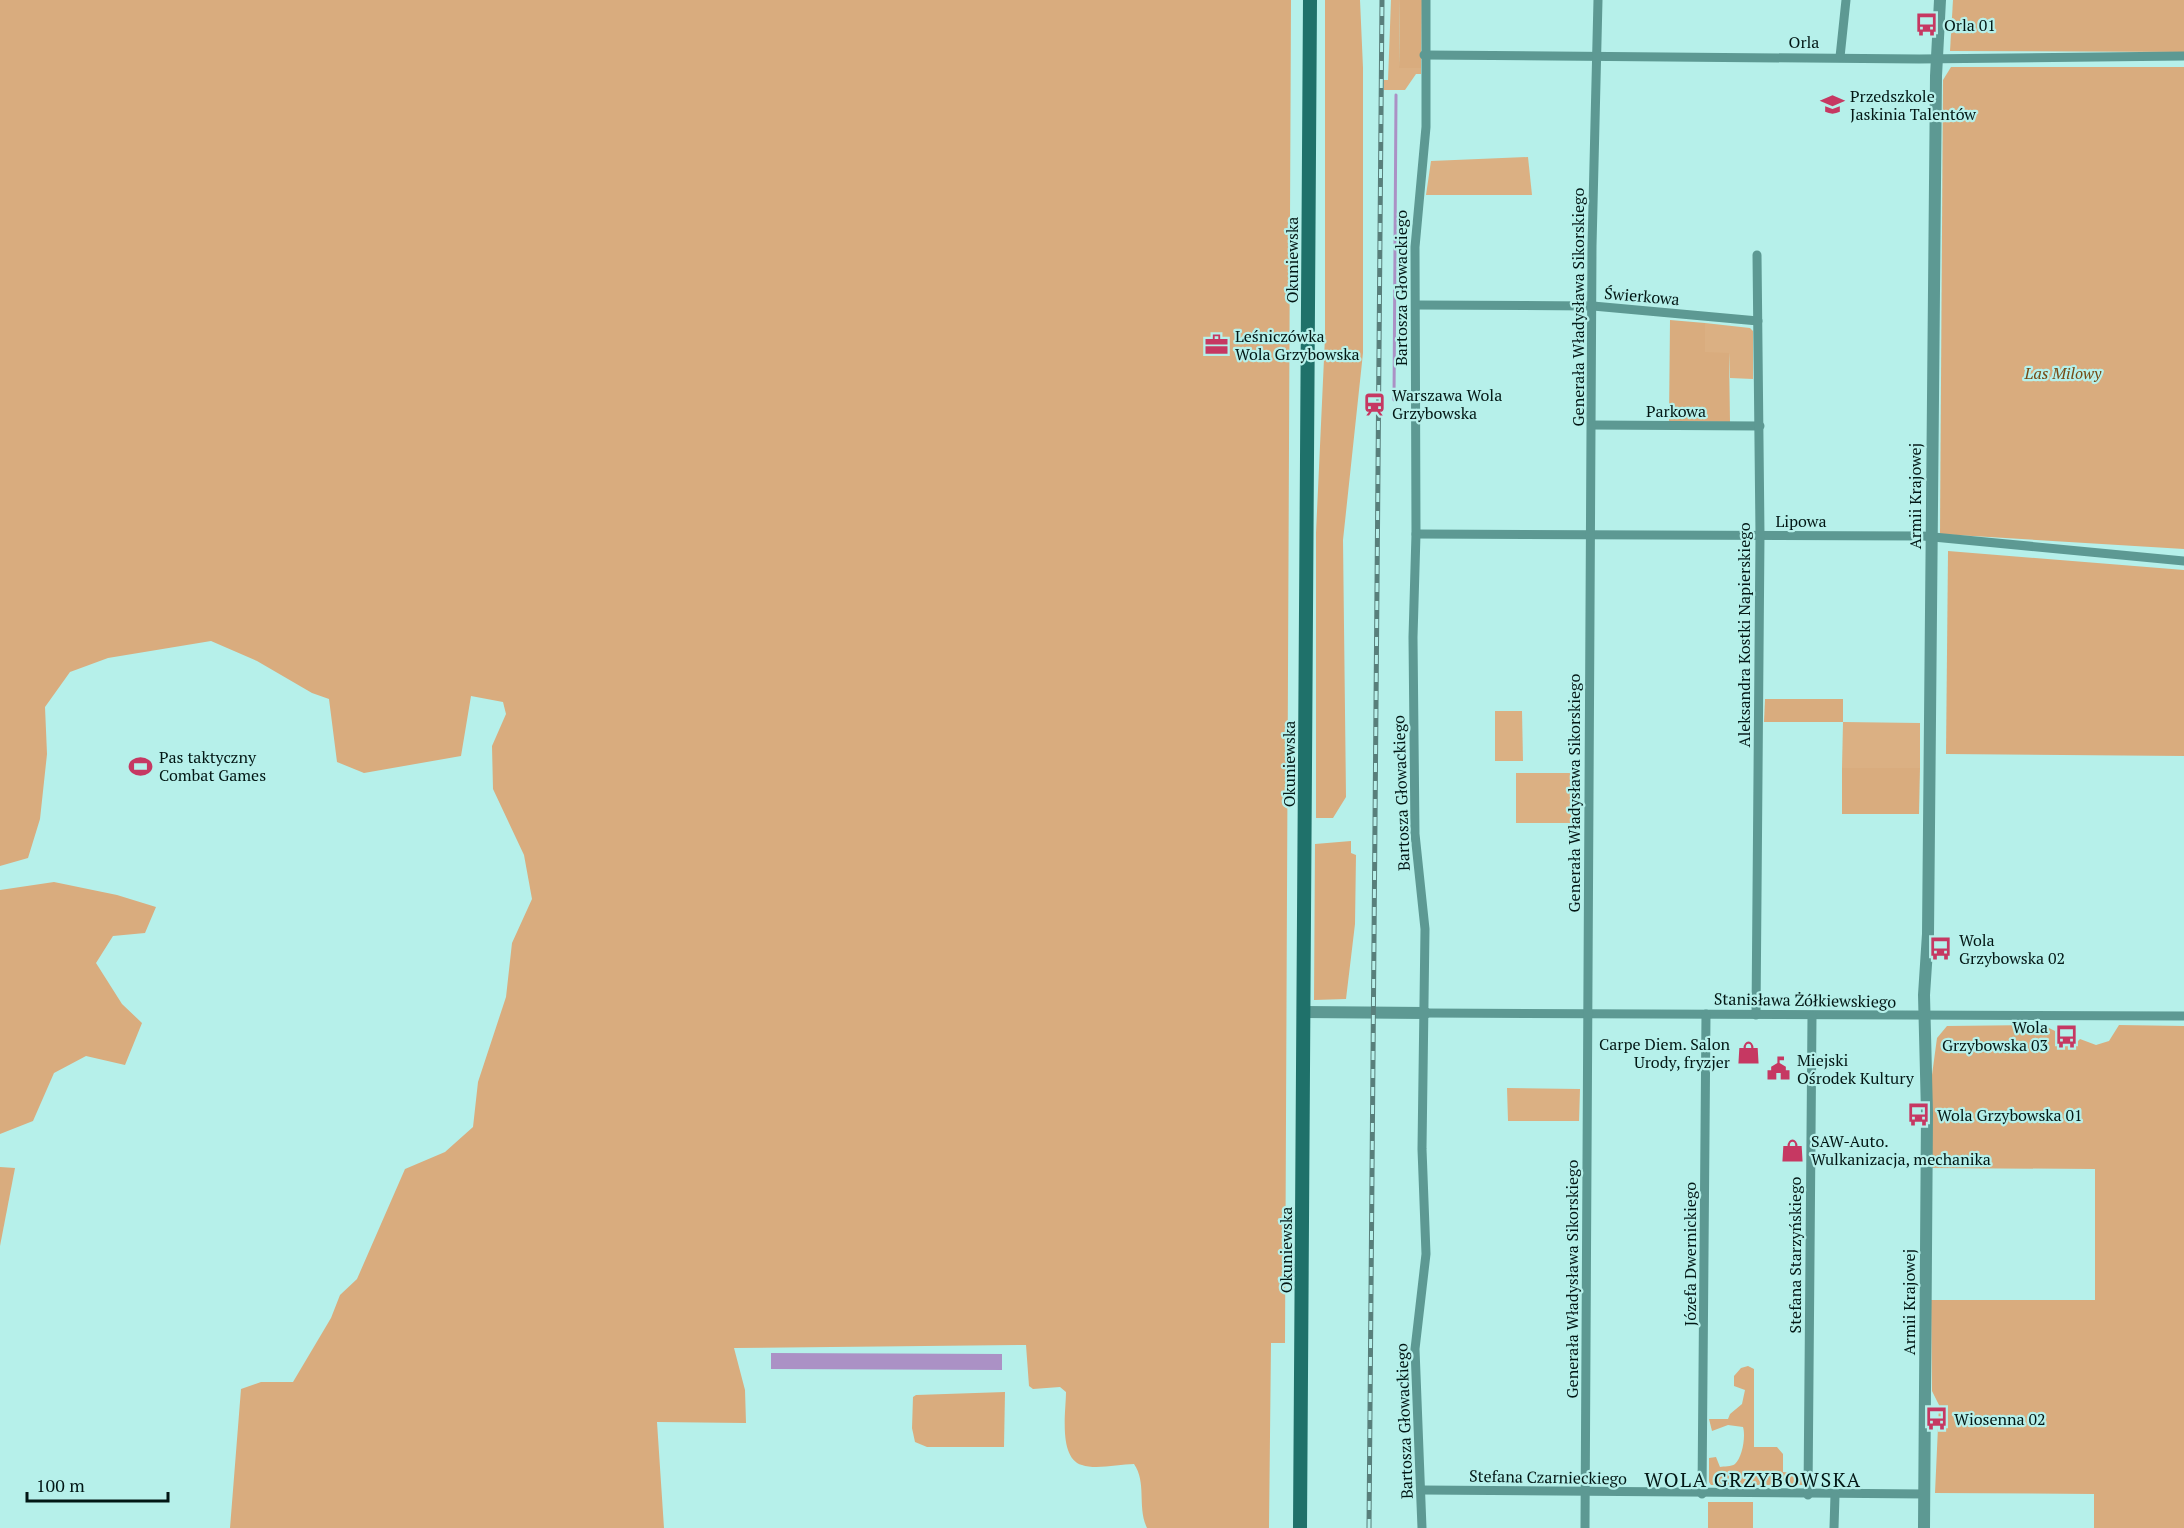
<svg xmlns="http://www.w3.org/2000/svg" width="2184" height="1528" font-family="'PT Serif',serif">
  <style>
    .green { fill: #dbb083 }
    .forest { fill: #d9ac7e }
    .water { fill: #ab91c5 }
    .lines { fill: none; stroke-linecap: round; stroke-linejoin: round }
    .stream { stroke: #ab91c5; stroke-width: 3 }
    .minor { stroke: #5d9993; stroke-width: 9 }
    .tertiary { stroke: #5d9993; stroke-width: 12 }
    .secondary { stroke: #1f716a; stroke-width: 14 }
    .rail-casing { stroke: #587f7b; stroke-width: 5 }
    .rail { stroke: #b6f0ea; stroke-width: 3; stroke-dasharray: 9; stroke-linecap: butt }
    .labels { text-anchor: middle; stroke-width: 4.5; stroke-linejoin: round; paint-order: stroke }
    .poi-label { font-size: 16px; fill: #021715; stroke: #b6f0ea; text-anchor: start }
    .street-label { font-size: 16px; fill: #021715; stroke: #b6f0ea }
    .park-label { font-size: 16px; font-style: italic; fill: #754a14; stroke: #b6f0ea }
    .quarter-label { font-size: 20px; letter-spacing: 1.5px; fill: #021715; stroke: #b6f0ea }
  </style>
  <rect width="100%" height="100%" fill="#b6f0ea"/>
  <!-- green -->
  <g class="green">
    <polygon points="1391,0 1400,0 1399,67 1421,68 1421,74 1416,74 1405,90 1384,90 1384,80 1388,80"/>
    <polygon points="1528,157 1532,195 1426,195 1431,161"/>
    <polygon points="1705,323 1750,328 1753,331 1753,379 1730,378 1729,353 1705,353"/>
    <polygon points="1495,711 1522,711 1523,761 1495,761"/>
    <polygon points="1843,722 1920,723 1920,768 1842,768"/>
    <polygon points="1516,773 1575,773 1581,779 1581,823 1516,823"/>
    <polygon points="1507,1088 1580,1089 1579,1121 1508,1121"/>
  </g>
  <!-- forest -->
  <g class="forest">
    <path d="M0,0H1291L1285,1343H1271L1269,1528H1147C1137,1507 1147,1483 1134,1464C1119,1464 1096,1470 1082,1465C1058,1458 1066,1411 1066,1392L1060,1387L1033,1389L1029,1386L1026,1345L734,1348L745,1390L746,1423L657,1422L664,1528H230L241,1389L261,1382H293L331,1318L340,1295L357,1279L405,1169L445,1152L473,1127L478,1082L506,997L512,943L532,899L524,855L493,789L492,746L506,714L503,702L471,696L461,756L364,773L337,762L329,699L312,693L257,661L211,641L108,658L70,672L45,707L47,754L40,819L28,858L0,866Z"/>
    <polygon points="1325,0 1360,0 1363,68 1363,353 1343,540 1346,797 1333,818 1316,818 1316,533 1325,337"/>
    <polygon points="1400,0 1422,0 1421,68 1399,68"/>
    <polygon points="1953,0 2184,0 2184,52 1950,51"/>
    <polygon points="1951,67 2184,67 2184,549 1940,534 1943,80"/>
    <polygon points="1670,320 1705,323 1705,352 1729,353 1730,422 1669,421"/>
    <polygon points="1948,551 2184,570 2184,756 1946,754"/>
    <polygon points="1765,699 1843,699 1843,722 1764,722"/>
    <polygon points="1842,768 1920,768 1919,814 1842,814"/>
    <polygon points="1351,841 1351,853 1356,855 1355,924 1346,999 1314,1000 1315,844"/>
    <polygon points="54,882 117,895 156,907 145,933 113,936 96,963 122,1004 142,1023 125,1065 86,1056 54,1073 33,1121 0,1134 0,890"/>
    <polygon points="2043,1025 2077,1042 2080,1039 2096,1045 2109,1041 2119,1025 2184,1026 2184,1528 2094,1528 2094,1494 1935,1493 1939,1405 1932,1391 1931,1300 2095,1300 2095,1169 1931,1168 1932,1075 1937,1038 1947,1026"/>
    <polygon points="0,1167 15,1168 0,1246"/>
    <path d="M1748,1366L1754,1369V1447H1777L1783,1454V1472L1803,1474L1805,1485H1711L1709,1482V1458L1716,1457L1720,1467C1724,1466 1731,1467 1735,1464C1742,1458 1746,1437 1743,1427L1728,1425L1712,1431L1709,1419H1728L1730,1414L1742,1404L1745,1390L1734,1386V1376L1741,1368Z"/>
    <polygon points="1005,1392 1004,1447 927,1447 915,1442 912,1428 913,1397 916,1395"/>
    <rect x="1708" y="1502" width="45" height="26"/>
  </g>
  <!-- water -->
  <polygon class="water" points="771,1353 1002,1354 1002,1370 771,1369"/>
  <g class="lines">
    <!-- stream -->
    <polyline class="stream" points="1394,400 1396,95"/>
    <!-- minor -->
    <g class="minor">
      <polyline points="1424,55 1919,59 2184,56"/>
      <polyline points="1840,57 1846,0"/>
      <polyline points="1416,305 1593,306 1758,321"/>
      <polyline points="1592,425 1760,426"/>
      <polyline points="1416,534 1923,536 2184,561"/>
      <polyline points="1425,1013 2184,1016"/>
      <polyline points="1756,1015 1760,535 1757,255"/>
      <polyline points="1422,1490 1925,1494"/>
      <polyline points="1702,1494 1706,1014"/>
      <polyline points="1808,1495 1812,1016"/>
      <polyline points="1422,1528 1415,1349 1426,1254 1422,1149 1425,929 1415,834 1413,637 1416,534 1415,247 1426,127 1426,0"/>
      <polyline points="1585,1528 1592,246 1598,0"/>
      <polyline points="1834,1528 1835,1495"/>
    </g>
    <!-- tertiary -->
    <g class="tertiary">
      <polyline points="1304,1012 1425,1013"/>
      <polyline points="1924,1528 1927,1113 1924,995 1928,934 1936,76 1940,0"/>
    </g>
    <!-- secondary -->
    <polyline class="secondary" points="1300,1528 1310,0"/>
    <defs>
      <polyline id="rail" points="1369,1528 1382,0"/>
    </defs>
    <!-- rail casing -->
    <use href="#rail" class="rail-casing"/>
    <!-- rail -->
    <use href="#rail" class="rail"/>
  </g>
  <!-- icons -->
  <defs>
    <symbol id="bus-bare" viewBox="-9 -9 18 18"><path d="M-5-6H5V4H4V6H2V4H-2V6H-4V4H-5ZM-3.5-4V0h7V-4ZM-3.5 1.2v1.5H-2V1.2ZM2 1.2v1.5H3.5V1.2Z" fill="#c63862" stroke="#b6f0ea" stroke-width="2.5" paint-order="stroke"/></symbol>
    <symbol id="school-bare" viewBox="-9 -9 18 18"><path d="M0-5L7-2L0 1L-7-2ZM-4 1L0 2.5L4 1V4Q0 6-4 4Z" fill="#c63862" stroke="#b6f0ea" stroke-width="2.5" paint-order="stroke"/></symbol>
    <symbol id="office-bare" viewBox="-9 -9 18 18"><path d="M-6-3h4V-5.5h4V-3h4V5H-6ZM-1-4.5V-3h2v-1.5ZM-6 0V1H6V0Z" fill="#c63862" stroke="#b6f0ea" stroke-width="2.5" paint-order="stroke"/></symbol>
    <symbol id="station-bare" viewBox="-9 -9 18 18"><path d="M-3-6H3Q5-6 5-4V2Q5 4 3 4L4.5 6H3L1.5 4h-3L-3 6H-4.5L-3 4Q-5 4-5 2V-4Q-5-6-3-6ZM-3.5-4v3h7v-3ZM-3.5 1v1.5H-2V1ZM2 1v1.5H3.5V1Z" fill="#c63862" stroke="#b6f0ea" stroke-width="2.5" paint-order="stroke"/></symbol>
    <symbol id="stadium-bare" viewBox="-9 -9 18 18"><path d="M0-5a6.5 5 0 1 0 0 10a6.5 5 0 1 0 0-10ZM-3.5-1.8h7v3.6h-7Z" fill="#c63862" stroke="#b6f0ea" stroke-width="2.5" paint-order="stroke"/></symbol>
    <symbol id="shop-bare" viewBox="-9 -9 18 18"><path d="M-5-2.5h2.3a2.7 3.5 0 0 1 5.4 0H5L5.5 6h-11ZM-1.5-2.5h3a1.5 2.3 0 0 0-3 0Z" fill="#c63862" stroke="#b6f0ea" stroke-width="2.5" paint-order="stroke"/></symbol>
    <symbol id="civic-bare" viewBox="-9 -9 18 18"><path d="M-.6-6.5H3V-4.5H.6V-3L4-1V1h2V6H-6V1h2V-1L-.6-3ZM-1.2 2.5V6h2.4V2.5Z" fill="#c63862" stroke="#b6f0ea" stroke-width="2.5" paint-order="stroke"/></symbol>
  </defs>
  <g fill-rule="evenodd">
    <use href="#bus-bare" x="1910" y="8" width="33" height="33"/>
    <use href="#school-bare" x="1816" y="88" width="33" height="33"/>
    <use href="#office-bare" x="1200" y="328" width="33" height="33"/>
    <use href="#station-bare" x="1358" y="388" width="33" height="33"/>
    <use href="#stadium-bare" x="124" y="750" width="33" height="33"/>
    <use href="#bus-bare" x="1924" y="932" width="33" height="33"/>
    <use href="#bus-bare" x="2050" y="1020" width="33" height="33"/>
    <use href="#shop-bare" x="1732" y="1036" width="33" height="33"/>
    <use href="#civic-bare" x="1762" y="1052" width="33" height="33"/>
    <use href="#bus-bare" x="1902" y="1098" width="33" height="33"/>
    <use href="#shop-bare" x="1776" y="1134" width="33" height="33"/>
    <use href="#bus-bare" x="1920" y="1402" width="33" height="33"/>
  </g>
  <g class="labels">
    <!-- poi labels -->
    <g class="poi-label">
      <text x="1944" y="31">Orla 01</text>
      <text x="1850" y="102">Przedszkole<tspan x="1850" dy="18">Jaskinia Talentów</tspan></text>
      <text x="1235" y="342">Leśniczówka<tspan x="1235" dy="18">Wola Grzybowska</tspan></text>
      <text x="1392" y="401">Warszawa Wola<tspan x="1392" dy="18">Grzybowska</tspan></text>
      <text x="159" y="763">Pas taktyczny<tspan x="159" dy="18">Combat Games</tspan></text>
      <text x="1959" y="946">Wola<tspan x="1959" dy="18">Grzybowska 02</tspan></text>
      <text x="2048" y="1033" text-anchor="end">Wola<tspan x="2048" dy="18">Grzybowska 03</tspan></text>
      <text x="1730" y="1050" text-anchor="end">Carpe Diem. Salon<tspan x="1730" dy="18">Urody, fryzjer</tspan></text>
      <text x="1797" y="1066">Miejski<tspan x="1797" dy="18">Ośrodek Kultury</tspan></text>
      <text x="1937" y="1121">Wola Grzybowska 01</text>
      <text x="1811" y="1147">SAW-Auto.<tspan x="1811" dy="18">Wulkanizacja, mechanika</tspan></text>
      <text x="1954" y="1425">Wiosenna 02</text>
    </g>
    <!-- street labels -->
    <g class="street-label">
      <text x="1804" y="48">Orla</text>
      <text transform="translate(1292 260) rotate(-90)" y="6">Okuniewska</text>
      <text transform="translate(1401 288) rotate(-90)" y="6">Bartosza Głowackiego</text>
      <text transform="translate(1642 296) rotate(5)" y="6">Świerkowa</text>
      <text transform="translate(1578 307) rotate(-90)" y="6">Generała Władysława Sikorskiego</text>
      <text x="1676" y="417">Parkowa</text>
      <text transform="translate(1915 496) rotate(-90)" y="6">Armii Krajowej</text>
      <text x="1801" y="527">Lipowa</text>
      <text transform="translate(1744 635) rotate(-90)" y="6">Aleksandra Kostki Napierskiego</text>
      <text transform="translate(1289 764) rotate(-90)" y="6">Okuniewska</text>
      <text transform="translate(1401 793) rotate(-92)" y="6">Bartosza Głowackiego</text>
      <text transform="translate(1574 793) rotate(-90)" y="6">Generała Władysława Sikorskiego</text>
      <text transform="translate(1805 1000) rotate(1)" y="6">Stanisława Żółkiewskiego</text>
      <text transform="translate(1286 1250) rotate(-90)" y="6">Okuniewska</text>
      <text transform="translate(1690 1254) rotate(-90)" y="6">Józefa Dwernickiego</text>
      <text transform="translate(1795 1255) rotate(-90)" y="6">Stefana Starzyńskiego</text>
      <text transform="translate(1572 1279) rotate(-90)" y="6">Generała Władysława Sikorskiego</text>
      <text transform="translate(1909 1302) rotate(-90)" y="6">Armii Krajowej</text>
      <text transform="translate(1404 1421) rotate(-92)" y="6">Bartosza Głowackiego</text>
      <text transform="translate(1548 1477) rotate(1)" y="6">Stefana Czarnieckiego</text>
    </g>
    <!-- park labels -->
    <g class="park-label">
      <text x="2063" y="379">Las Milowy</text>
    </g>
    <!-- quarter labels -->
    <g class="quarter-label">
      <text x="1753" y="1487">WOLA GRZYBOWSKA</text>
    </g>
  </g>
  <!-- scale -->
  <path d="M27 1492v9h141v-9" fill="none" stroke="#021715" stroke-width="3"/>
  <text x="36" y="1492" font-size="18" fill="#021715" stroke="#b6f0ea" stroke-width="4.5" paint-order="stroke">100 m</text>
</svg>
